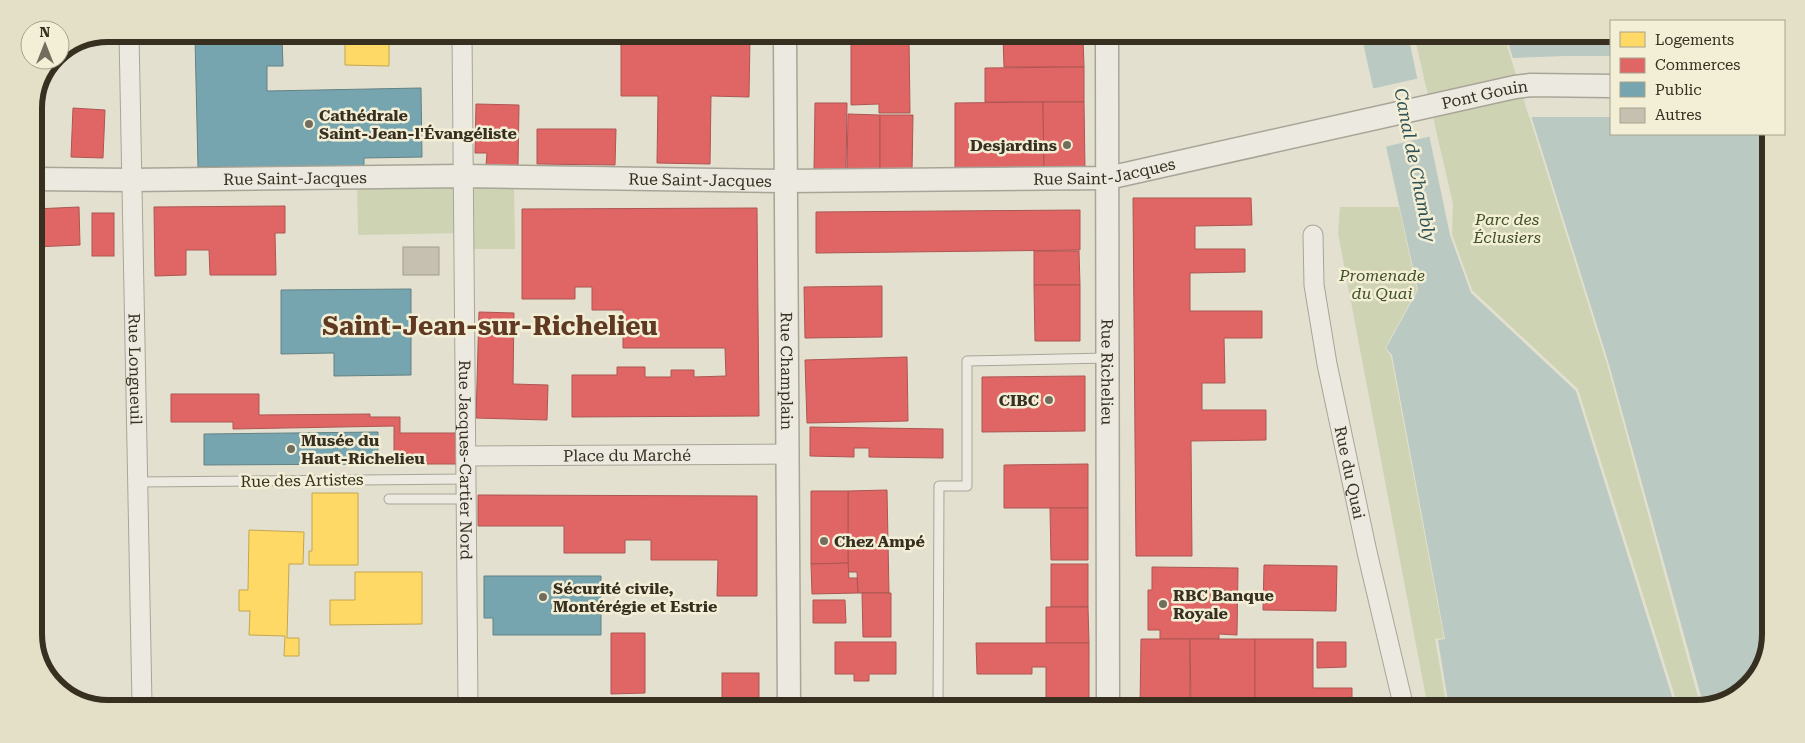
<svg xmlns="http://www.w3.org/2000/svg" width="1805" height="743" font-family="'Roboto Serif',serif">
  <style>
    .green { fill: #ced3b3 }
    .water { fill: #bac9c2 }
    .pier { fill: #e3e0cf }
    .homes { fill: #ffd966; stroke: #c3a651 }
    .shops { fill: #e06666; stroke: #ad5651 }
    .public { fill: #76a5af; stroke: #638284 }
    .building { fill: #c6c0b0; stroke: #a39c8f }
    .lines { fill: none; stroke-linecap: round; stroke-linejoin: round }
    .service-casing { stroke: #a8a598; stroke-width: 11 }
    .minor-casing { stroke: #a8a598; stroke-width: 21 }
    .tertiary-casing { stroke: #a8a598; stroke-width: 25 }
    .service { stroke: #eceae0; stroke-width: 9 }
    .minor { stroke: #eceae0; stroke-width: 19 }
    .tertiary { stroke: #eceae0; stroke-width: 22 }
    .poi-dot { fill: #736d5d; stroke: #f3efd6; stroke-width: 2 }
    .labels { text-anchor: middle; stroke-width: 5; stroke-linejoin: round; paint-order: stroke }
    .street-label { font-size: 16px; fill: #372f20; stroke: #f3efd6 }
    .poi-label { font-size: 16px; font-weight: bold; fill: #372f20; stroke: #f3efd6; text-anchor: start }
    .park-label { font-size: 16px; font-style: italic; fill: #415229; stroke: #f3efd6 }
    .water-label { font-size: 18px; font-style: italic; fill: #315255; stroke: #f3efd6 }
    .town-label { font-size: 26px; font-weight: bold; fill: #603923; stroke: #f3efd6 }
    .rim { fill: none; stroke: #372f20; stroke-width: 6 }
  </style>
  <rect width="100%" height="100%" fill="#e3e0cf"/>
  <!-- green -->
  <g class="green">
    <polygon points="1417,38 1505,39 1607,364 1701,708 1679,709 1578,389 1472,290 1452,234 1453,204 1416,43"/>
    <polygon points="459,182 461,233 358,235 357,184"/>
    <polygon points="514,184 515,249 470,249 470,185"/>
    <polygon points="1340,207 1399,207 1417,290 1385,348 1391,356 1444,638 1435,639 1447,708 1428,708 1338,233"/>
  </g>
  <!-- water -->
  <g class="water">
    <polygon points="1362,38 1412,38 1410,44 1450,235 1471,293 1576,391 1676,709 1449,708 1438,640 1445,639 1392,355 1386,348 1418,290"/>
    <polygon points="1507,39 1611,39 1611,134 1771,134 1766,663 1738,697 1704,707 1608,361"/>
  </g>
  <!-- pier -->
  <g class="pier">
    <polygon points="1566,56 1611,56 1611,117 1529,117 1511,58"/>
    <polygon points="1420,78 1432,136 1384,147 1371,89"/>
  </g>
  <!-- homes -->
  <g class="homes">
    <polygon points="345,35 389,35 389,66 345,65"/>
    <polygon points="312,493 358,493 358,565 309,565 309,551 312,551"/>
    <polygon points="249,530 304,532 303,564 289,564 287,638 299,638 299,656 284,656 285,636 249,635 250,611 239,611 239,590 248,590"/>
    <polygon points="355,572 422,572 422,624 330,625 330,600 355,600"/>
  </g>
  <!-- shops -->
  <g class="shops">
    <polygon points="705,36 750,36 749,97 711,96 710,164 657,163 658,96 621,96 621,43 704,44"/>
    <polygon points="851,36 909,37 910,113 879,113 879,104 851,105"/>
    <polygon points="1003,37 1083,37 1084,67 1004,67"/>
    <polygon points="1084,67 1084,102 985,102 985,68"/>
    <polygon points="1043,102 1044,170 955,171 955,103"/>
    <polygon points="1043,102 1084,102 1085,170 1044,170"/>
    <polygon points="815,103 847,103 846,171 814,171"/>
    <polygon points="34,104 34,115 44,115 44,162 34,162"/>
    <polygon points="476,104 519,105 518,166 486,165 487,153 475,153"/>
    <polygon points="73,108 105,110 103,158 71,157"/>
    <polygon points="848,114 880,115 880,172 847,172"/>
    <polygon points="880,115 913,115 912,172 880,172"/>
    <polygon points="537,129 616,129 615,165 537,164"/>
    <polygon points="1133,198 1251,198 1252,225 1195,226 1195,249 1245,249 1245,272 1190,273 1190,311 1262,311 1262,338 1224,338 1225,383 1202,383 1202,410 1266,410 1266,440 1191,441 1192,556 1136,556"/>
    <polygon points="285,206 285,233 275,233 276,275 210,275 209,250 186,250 186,275 155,276 154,207"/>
    <polygon points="79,207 80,245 34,247 34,209"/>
    <polygon points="757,208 759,416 572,417 572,375 617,375 617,367 645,367 645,377 671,377 671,370 694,370 694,377 726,376 725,348 623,348 623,310 592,310 592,287 575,287 575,299 522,299 522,209"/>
    <polygon points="1080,210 1080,250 816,253 816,212"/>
    <rect x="92" y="213" width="22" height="43"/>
    <polygon points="1034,251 1079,251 1080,285 1034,285"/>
    <polygon points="1034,285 1080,285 1080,341 1035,341"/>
    <polygon points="882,286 882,337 805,338 804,287"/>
    <polygon points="479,312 514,313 513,384 548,385 547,420 476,418"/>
    <polygon points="907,357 908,421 807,423 805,360"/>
    <polygon points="1085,376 1085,431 982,432 982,377"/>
    <polygon points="171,394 259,394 259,415 370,414 370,417 400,417 400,433 459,433 459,464 394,464 394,426 233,429 233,422 171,422"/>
    <polygon points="810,427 943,429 943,458 869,457 869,448 854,448 854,457 810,456"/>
    <polygon points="1088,464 1088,508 1004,508 1004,465"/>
    <polygon points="887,490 889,593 858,593 857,572 848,572 848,491"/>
    <polygon points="811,491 848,491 848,563 811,564"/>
    <polygon points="478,495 757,496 757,596 717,596 718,560 651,560 651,540 625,540 625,553 564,553 564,526 478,526"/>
    <polygon points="1050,508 1088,508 1088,560 1051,560"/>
    <polygon points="848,563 849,578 857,578 858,593 812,594 811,564"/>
    <rect x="1051" y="564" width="37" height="43"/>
    <polygon points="1264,565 1337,566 1336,611 1263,610"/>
    <polygon points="1152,567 1238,568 1237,635 1219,634 1219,639 1160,639 1160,630 1148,630 1148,590 1152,590"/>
    <polygon points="862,593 891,593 891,637 863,637"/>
    <polygon points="813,600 845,600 846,623 813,623"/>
    <polygon points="1046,607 1088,607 1089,643 1046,643"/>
    <polygon points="611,633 645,633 645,693 611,694"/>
    <polygon points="1141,639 1190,639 1190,708 1140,707"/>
    <polygon points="1190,639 1255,639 1255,707 1191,707"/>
    <polygon points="1255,639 1313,639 1313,688 1352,688 1352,708 1255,707"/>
    <polygon points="835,642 896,642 896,674 869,674 869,681 854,681 854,674 835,674"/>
    <polygon points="1317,642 1346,642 1346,667 1317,668"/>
    <polygon points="976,643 1089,643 1089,707 1046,707 1046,667 1032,667 1032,674 977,674"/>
    <rect x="722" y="673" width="37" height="28"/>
  </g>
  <!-- public -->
  <g class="public">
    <polygon points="195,38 282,38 283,66 267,66 267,91 421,88 422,157 364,158 364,166 198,167"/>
    <polygon points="411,289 411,375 334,376 334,353 281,354 281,290"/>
    <polygon points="378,432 378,464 204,465 204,434"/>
    <polygon points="484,576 601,576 601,635 493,635 493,618 484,618"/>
  </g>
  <!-- building -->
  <rect class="building" x="403" y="247" width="36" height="28"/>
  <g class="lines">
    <defs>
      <g id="service">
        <polyline points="138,482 466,479"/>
        <polyline points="389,499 466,499"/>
        <polyline points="938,707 939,486 967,486 967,361 1107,358"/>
      </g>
      <g id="minor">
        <path id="s1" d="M129,34L142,704"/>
        <path id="s2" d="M462,35L468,705"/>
        <path id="s3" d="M1313,235L1314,285L1327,364L1367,552L1404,708"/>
        <path id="s4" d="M466,456L787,454"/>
      </g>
      <g id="tertiary">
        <path id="s5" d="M785,36L789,706"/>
        <path id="s6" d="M1107,37L1108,707"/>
        <path id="s7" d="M34,179L131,180L463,176L786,181L1108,178L1515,87L1531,85L1611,86"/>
      </g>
    </defs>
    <!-- service casing -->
    <use href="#service" class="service-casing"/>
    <!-- minor casing -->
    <use href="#minor" class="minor-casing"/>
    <!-- tertiary casing -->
    <use href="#tertiary" class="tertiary-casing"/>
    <!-- service -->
    <use href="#service" class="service"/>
    <!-- minor -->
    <use href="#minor" class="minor"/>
    <!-- tertiary -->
    <use href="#tertiary" class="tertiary"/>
  </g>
  <!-- markers -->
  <g class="poi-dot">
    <circle cx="309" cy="124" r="5"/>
    <circle cx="1067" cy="145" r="5"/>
    <circle cx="1049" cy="400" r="5"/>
    <circle cx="291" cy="449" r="5"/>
    <circle cx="824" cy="541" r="5"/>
    <circle cx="543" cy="597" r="5"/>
    <circle cx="1163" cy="604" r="5"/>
  </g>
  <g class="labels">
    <!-- street labels -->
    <g class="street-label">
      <text dy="6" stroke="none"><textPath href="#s7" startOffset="1460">Pont Gouin</textPath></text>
      <text dy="6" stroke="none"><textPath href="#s7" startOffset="1071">Rue Saint-Jacques</textPath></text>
      <text dy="6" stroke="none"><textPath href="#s7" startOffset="261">Rue Saint-Jacques</textPath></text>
      <text dy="6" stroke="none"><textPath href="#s7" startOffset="666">Rue Saint-Jacques</textPath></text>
      <text dy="6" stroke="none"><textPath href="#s1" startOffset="335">Rue Longueuil</textPath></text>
      <text dy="6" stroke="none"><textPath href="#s5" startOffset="335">Rue Champlain</textPath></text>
      <text dy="6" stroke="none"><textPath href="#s6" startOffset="335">Rue Richelieu</textPath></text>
      <text dy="6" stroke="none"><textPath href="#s4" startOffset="161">Place du Marché</textPath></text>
      <text dy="6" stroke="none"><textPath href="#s2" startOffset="425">Rue Jacques-Cartier Nord</textPath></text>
      <text dy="6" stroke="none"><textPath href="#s3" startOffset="241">Rue du Quai</textPath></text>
      <text transform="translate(302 480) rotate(-1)" y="6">Rue des Artistes</text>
    </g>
    <!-- poi labels -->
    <g class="poi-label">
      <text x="319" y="121">Cathédrale<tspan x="319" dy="18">Saint-Jean-l'Évangéliste</tspan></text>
      <text x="1057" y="151" text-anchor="end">Desjardins</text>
      <text x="1039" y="406" text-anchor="end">CIBC</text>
      <text x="301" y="446">Musée du<tspan x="301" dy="18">Haut-Richelieu</tspan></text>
      <text x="834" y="547">Chez Ampé</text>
      <text x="553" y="594">Sécurité civile,<tspan x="553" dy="18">Montérégie et Estrie</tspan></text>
      <text x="1173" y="601">RBC Banque<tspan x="1173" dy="18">Royale</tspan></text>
    </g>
    <!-- park labels -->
    <g class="park-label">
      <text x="1507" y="225">Parc des<tspan x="1507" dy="18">Éclusiers</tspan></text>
      <text x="1382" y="281">Promenade<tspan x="1382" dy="18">du Quai</tspan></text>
    </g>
    <!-- water labels -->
    <g class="water-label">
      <text transform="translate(1415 165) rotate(79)" y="6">Canal de Chambly</text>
    </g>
    <!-- town labels -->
    <g class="town-label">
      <text x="490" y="335">Saint-Jean-sur-Richelieu</text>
    </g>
  </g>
  <!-- crop -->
  <path d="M0 0H1805V743H0ZM108 42H1696A66 66 0 0 1 1762 108V634A66 66 0 0 1 1696 700H108A66 66 0 0 1 42 634V108A66 66 0 0 1 108 42Z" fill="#e4e0c7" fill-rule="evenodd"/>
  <path class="rim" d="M108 42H1696A66 66 0 0 1 1762 108V634A66 66 0 0 1 1696 700H108A66 66 0 0 1 42 634V108A66 66 0 0 1 108 42Z"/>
  <!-- legend -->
  <rect x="1610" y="20" width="175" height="115" fill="#f3efd6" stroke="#a8a28d"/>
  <rect x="1620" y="32" width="25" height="15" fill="#ffd966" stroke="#a8a28d"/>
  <text x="1655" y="45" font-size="15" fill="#372f20">Logements</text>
  <rect x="1620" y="58" width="25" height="15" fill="#e06666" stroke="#a8a28d"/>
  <text x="1655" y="70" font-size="15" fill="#372f20">Commerces</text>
  <rect x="1620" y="82" width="25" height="15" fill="#76a5af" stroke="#a8a28d"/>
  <text x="1655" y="95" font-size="15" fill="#372f20">Public</text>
  <rect x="1620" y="108" width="25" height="15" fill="#c6c0b0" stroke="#a8a28d"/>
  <text x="1655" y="120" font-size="15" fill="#372f20">Autres</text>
  <!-- north arrow -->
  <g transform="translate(45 45)"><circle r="24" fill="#f3efd6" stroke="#a8a28d"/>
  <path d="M0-4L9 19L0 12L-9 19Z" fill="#736d5d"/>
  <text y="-8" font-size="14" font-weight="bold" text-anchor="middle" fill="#372f20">N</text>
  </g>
</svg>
